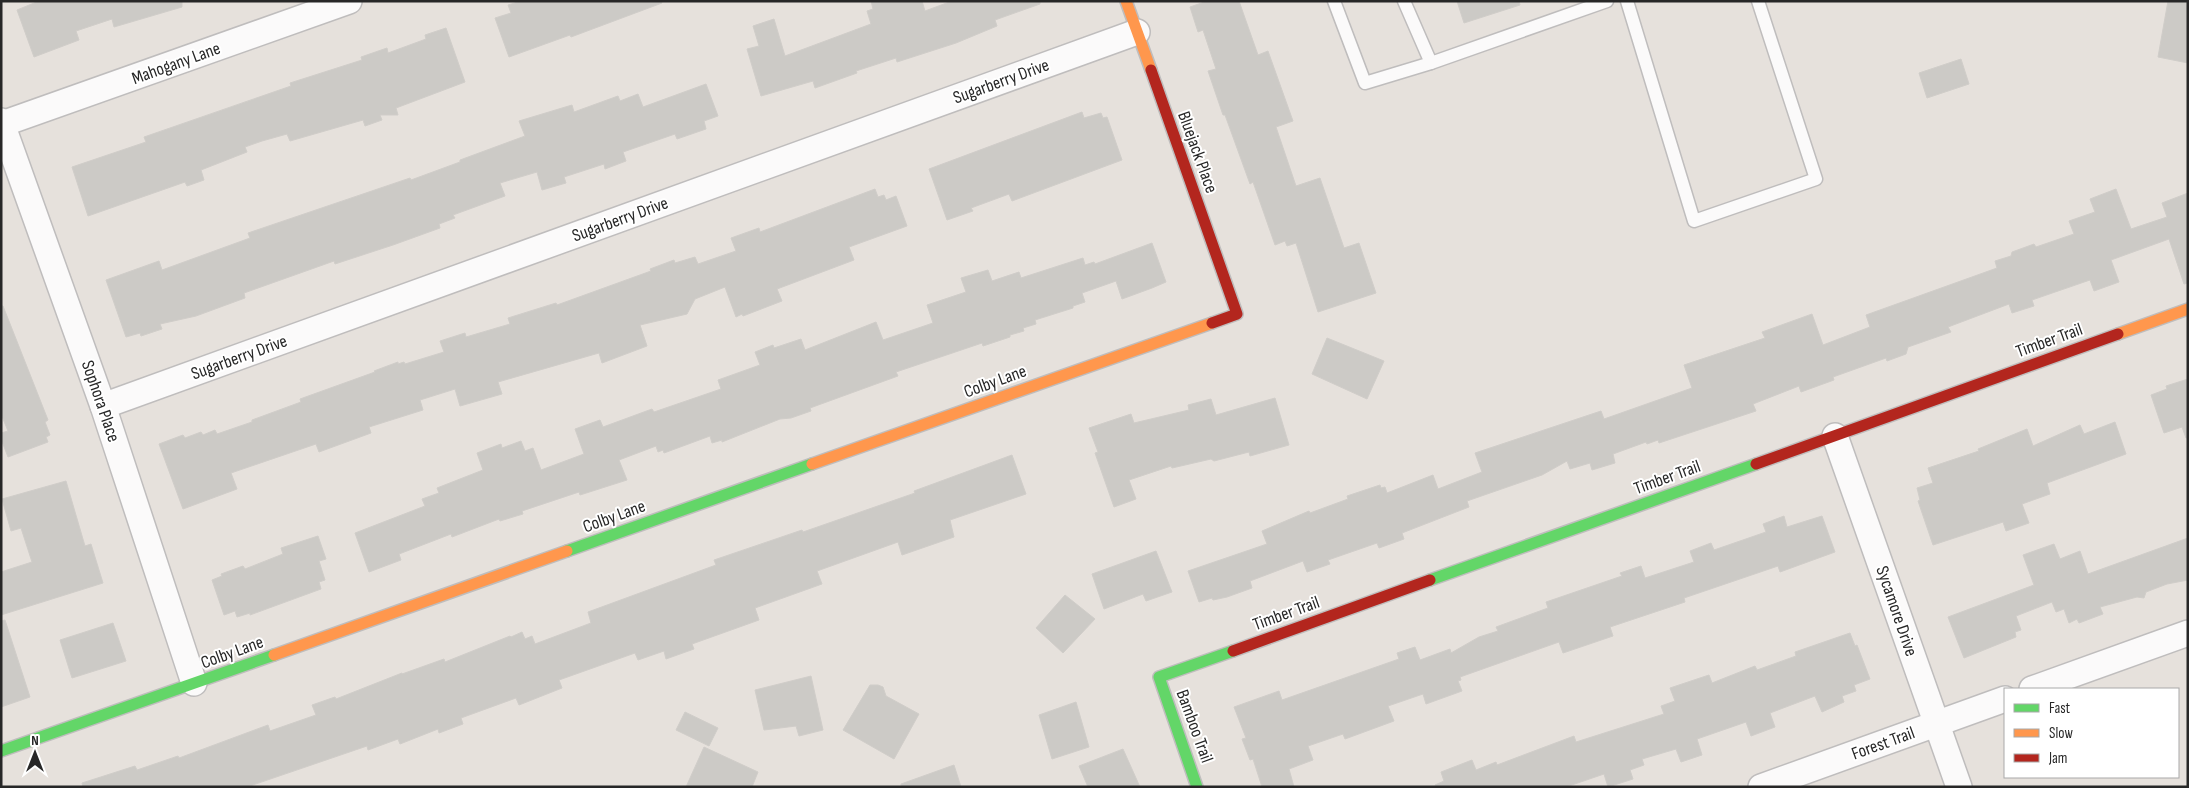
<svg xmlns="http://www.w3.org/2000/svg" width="2189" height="788" font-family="'Sofia Sans Condensed',sans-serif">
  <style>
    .building { fill: #cccac6; stroke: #d0cdc9 }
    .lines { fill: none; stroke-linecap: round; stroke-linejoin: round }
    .lane-casing { stroke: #bfbdbd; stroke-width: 15 }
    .street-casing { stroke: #bfbdbd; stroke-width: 28 }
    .fast-casing { stroke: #bfbdbd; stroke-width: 14 }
    .slow-casing { stroke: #bfbdbd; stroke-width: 14 }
    .jam-casing { stroke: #bfbdbd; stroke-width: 14 }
    .lane { stroke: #fbfafa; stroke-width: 12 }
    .street { stroke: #fbfafa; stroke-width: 25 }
    .fast { stroke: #63d668; stroke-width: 11 }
    .slow { stroke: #ff974d; stroke-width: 11 }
    .jam { stroke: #b3261e; stroke-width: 11 }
    .labels { text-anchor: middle; stroke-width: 4; stroke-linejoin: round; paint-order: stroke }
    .street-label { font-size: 18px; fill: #272727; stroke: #fff }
  </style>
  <rect width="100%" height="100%" fill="#e6e1dc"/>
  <!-- building -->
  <g class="building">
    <polygon points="39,1 182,1 182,7 114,27 112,19 76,31 79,40 34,57 17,10"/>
    <polygon points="521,1 661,1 662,3 571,37 570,35 509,57 495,18 511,13 508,5"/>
    <polygon points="871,1 922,1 925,11 952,1 1040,1 1040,4 995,20 997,26 956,43 897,62 896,58 856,71 857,73 815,88 813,81 761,96 747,49 759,46 753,26 774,19 785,56 871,24 867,11 873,9"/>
    <polygon points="1207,1 1239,1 1258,55 1268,51 1293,121 1276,127 1296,186 1320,178 1344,248 1359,243 1376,293 1318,312 1296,243 1287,246 1285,241 1275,245 1253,182 1250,184 1225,115 1223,115 1208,71 1216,69 1203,30 1198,32 1190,7"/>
    <polygon points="1457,1 1519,1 1520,5 1464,23"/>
    <polygon points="2168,1 2188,1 2188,63 2158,57"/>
    <polygon points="446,28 465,82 396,108 398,115 380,115 382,120 365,126 363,120 290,141 287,134 262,141 245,147 247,152 201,170 204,180 187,186 185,182 88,216 72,167 146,142 144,137 291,86 290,83 362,60 361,57 387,48 388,53 426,39 425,35"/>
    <polygon points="1961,59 1969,84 1927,98 1919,73"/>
    <polygon points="706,84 718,116 704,121 706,129 677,139 675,134 623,152 626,161 605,169 604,164 564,177 566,183 542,190 537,172 500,183 505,196 453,215 455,218 439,224 440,228 393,245 335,264 334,261 244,293 245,298 196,316 160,324 162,329 141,336 140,333 126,337 106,280 159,261 162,270 250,238 248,233 410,178 411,180 460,162 460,160 525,136 519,121 572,105 574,112 618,96 620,101 638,94 643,107"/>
    <polygon points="1082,112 1084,118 1101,113 1103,118 1107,117 1122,160 1012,201 1009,194 971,208 973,211 947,220 929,169"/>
    <polygon points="875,189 878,197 884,195 886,200 896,196 907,226 849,247 854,260 777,289 782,301 743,316 742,314 736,317 725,287 695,299 687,314 640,325 647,346 602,363 599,353 498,382 502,394 460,406 455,389 420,400 423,410 369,427 371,433 319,452 316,444 231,473 237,489 183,509 159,444 183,435 185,438 201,432 203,435 215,430 217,434 252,422 252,420 301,402 300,399 375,372 374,371 398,362 398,364 404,362 405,364 444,352 440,341 465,333 466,337 510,324 508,318 556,303 557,305 651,271 650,269 674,260 675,263 695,257 698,264 736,251 731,238 759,228 760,232"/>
    <polygon points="2116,189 2131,229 2167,217 2162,203 2188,193 2188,283 2184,284 2169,239 2111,260 2119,282 2094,291 2090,280 2032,300 2034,306 2012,313 2009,304 1948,327 1951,332 1908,347 1906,354 1887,361 1886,358 1833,377 1834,380 1801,392 1799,386 1753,404 1756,411 1659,443 1658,440 1647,444 1646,442 1613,454 1615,463 1592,470 1590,463 1570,469 1567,461 1542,475 1467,501 1469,507 1402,533 1404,539 1379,548 1377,543 1328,560 1330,564 1307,572 1303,561 1250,581 1252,588 1227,597 1213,600 1212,598 1199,602 1188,571 1267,544 1262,531 1309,511 1310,513 1348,499 1347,496 1380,485 1381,488 1385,487 1387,493 1433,475 1438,489 1482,472 1475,453 1601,411 1604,419 1692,388 1684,365 1765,338 1762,332 1812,314 1823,345 1870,327 1866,315 1997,268 1995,261 2011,256 2012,252 2034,244 2036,247 2074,234 2069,221 2095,212 2090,199"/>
    <polygon points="1152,243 1166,282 1152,288 1122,299 1116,281 1082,293 1085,302 1073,306 1073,308 1035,320 1036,324 1023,328 1024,331 1010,335 1010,337 983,346 982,343 896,372 898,376 810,408 811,411 791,418 780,419 722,442 722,440 712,443 710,436 664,453 663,450 658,452 656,446 619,460 627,480 580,495 579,492 522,511 523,514 500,521 499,519 452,537 451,534 399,554 401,560 369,572 355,533 425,506 422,499 439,493 437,488 483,470 477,453 501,444 502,448 521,441 525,451 533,448 541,470 584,454 575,429 600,420 603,427 652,409 654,412 721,389 718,380 760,365 755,352 773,345 774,348 801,339 805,350 876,322 883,340 933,323 927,305 966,292 961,278 988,270 992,281 1019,272 1021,278 1083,258 1085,265 1094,262 1095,264"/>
    <polygon points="1,306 3,306 48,420 45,422 50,435 46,437 48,442 8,457 1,439 1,433 8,431 1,414"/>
    <polygon points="1327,338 1384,361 1367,399 1312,374"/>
    <polygon points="2188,379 2188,438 2186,438 2182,427 2164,433 2151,395 2167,389 2166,386"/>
    <polygon points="1275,398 1289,445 1250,456 1249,452 1214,461 1211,459 1172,468 1171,466 1129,480 1136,499 1114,507 1095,453 1098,452 1089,428 1131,414 1134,423 1189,410 1188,405 1211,399 1216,415"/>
    <polygon points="2115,422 2126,454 2047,483 2050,494 2022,504 2029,523 2006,531 2003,522 1933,545 1918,501 1920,500 1917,488 1933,483 1928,468 1979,451 1978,449 2027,429 2033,446 2080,425 2084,434"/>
    <polygon points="1012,455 1026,494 950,520 954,537 902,555 898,542 817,571 822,584 755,608 759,620 692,644 694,649 666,659 664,651 638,660 635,653 559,680 562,688 519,705 516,698 461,718 463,724 439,733 438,729 400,744 398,739 368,750 367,746 247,787 83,787 82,783 135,766 137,770 178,756 179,758 268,725 270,731 316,715 312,705 335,697 336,699 402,673 402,674 444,659 445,662 510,636 511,637 522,632 525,639 532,636 535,644 591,623 588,612 716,565 714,560 802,530 803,532 915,493 914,491"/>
    <polygon points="66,481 85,546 91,544 103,583 1,615 1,572 32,562 21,528 11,531 2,499"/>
    <polygon points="1784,516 1787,527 1822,516 1835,552 1780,572 1778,566 1684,598 1685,602 1610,627 1613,636 1563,653 1559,642 1460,677 1461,680 1458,681 1462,691 1426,704 1423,694 1388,706 1394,721 1345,739 1343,734 1308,746 1313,760 1289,769 1294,787 1262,787 1253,759 1250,760 1242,739 1246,738 1234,707 1279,691 1282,700 1399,659 1397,653 1415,647 1420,660 1450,649 1451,653 1479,637 1498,631 1496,627 1548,608 1546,602 1622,576 1620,573 1641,566 1645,578 1694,562 1690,551 1711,543 1714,550 1766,532 1763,524"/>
    <polygon points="318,536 326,559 319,561 325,580 319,582 321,589 250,615 250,613 237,617 235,611 224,615 212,580 222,576 221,574 243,566 245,569 283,554 281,548"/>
    <polygon points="2188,538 2188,580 2167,584 2146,592 2144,598 2137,597 2100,607 2103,614 2079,623 2077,619 2069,623 2064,609 2056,612 2052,602 2016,616 2021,630 2015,632 2016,637 1964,658 1948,617 2034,585 2023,555 2054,544 2060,559 2080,551 2088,574"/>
    <polygon points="1156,551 1172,592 1146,601 1143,594 1104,609 1092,574"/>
    <polygon points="1065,595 1095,619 1063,653 1036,628"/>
    <polygon points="5,620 30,697 1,707 1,621"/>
    <polygon points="113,623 126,661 72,678 60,640"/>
    <polygon points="1850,633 1855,646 1857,645 1870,679 1854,685 1856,691 1842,696 1844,702 1822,712 1815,696 1770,713 1775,727 1751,736 1746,722 1697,739 1702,755 1681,762 1676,749 1642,759 1644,765 1630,770 1633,779 1608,787 1604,774 1566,787 1436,787 1435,785 1444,781 1441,772 1472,760 1476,770 1496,762 1497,765 1574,736 1576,742 1664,714 1661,706 1675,701 1670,688 1709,675 1712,683 1755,666 1757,670 1796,656 1795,652"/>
    <polygon points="811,676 823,730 799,736 796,726 764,730 755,690"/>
    <polygon points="870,685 878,685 883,687 886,696 919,714 894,759 843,730"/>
    <polygon points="1076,702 1089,747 1052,759 1039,715"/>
    <polygon points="685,712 718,728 709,746 676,730"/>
    <polygon points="704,747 758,772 752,787 686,787"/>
    <polygon points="1123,749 1140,787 1088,787 1079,766"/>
    <polygon points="954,765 961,787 901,787 901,784"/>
  </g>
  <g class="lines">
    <defs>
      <g id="lane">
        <polyline points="1334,1 1365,83 1431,63"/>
        <polyline points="1404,1 1431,63 1607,1"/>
        <polyline points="1627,1 1694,221 1816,179 1758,1"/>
      </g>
      <g id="street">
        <polyline points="1,121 103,406 194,683"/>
        <polyline points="2,124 349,1"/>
        <polyline points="103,406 1137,32"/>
        <polyline points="1835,436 1959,787"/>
        <polyline points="2032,689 2188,633"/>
        <polyline points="1761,787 2005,699"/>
      </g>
      <g id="fast">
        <polyline points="567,551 812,464"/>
        <polyline points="1430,580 1756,464"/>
        <polyline points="1,751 274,655"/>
        <polyline points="1197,787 1159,677 1233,651"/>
      </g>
      <g id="slow">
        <polyline points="1126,1 1151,70"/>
        <polyline points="2118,334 2188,309"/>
        <polyline points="812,464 1212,323"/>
        <polyline points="274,655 567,551"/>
      </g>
      <g id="jam">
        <polyline points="1151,70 1237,314 1212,323"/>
        <polyline points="1756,464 2118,334"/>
        <polyline points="1233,651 1430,580"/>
      </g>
    </defs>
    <!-- lane casing -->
    <use href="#lane" class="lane-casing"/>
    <!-- street casing -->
    <use href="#street" class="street-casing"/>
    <!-- fast casing -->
    <use href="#fast" class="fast-casing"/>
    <!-- slow casing -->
    <use href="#slow" class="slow-casing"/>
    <!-- jam casing -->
    <use href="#jam" class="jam-casing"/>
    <!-- lane -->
    <use href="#lane" class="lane"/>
    <!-- street -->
    <use href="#street" class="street"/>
    <!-- fast -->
    <use href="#fast" class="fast"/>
    <!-- slow -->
    <use href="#slow" class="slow"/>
    <!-- jam -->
    <use href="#jam" class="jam"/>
  </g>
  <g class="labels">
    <!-- street labels -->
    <g class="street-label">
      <text transform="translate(176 63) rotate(-20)" y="6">Mahogany Lane</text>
      <text transform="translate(1001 81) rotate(-20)" y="6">Sugarberry Drive</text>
      <text transform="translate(1198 152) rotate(70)" y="6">Bluejack Place</text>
      <text transform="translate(620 219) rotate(-20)" y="6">Sugarberry Drive</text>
      <text transform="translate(2049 340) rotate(-20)" y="6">Timber Trail</text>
      <text transform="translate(239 357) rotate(-20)" y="6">Sugarberry Drive</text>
      <text transform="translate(995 381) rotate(-20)" y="6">Colby Lane</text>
      <text transform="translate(101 401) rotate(71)" y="6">Sophora Place</text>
      <text transform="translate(1667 477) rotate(-20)" y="6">Timber Trail</text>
      <text transform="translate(614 516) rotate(-20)" y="6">Colby Lane</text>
      <text transform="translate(1897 611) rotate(71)" y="6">Sycamore Drive</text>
      <text transform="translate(1286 613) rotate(-20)" y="6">Timber Trail</text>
      <text transform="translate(232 652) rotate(-20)" y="6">Colby Lane</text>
      <text transform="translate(1195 726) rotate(70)" y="6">Bamboo Trail</text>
      <text transform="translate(1883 743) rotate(-20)" y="6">Forest Trail</text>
    </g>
  </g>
  <!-- border -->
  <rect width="2189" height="788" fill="none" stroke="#272727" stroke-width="5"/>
  <!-- legend -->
  <rect x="2004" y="688" width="175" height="90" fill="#ffffff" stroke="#a9a9a9"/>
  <rect x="2014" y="704" width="25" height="8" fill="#63d668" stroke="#a9a9a9"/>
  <text x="2049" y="713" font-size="15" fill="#272727">Fast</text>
  <rect x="2014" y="729" width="25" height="8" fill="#ff974d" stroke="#a9a9a9"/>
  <text x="2049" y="738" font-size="15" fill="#272727">Slow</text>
  <rect x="2014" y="754" width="25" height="8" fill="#b3261e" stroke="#a9a9a9"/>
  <text x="2049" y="763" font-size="15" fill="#272727">Jam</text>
  <!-- north arrow -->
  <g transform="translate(35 753)" stroke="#ffffff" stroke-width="4" paint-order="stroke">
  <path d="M0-4L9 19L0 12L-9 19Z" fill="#272727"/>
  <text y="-8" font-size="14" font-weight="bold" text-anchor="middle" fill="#272727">N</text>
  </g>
</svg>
